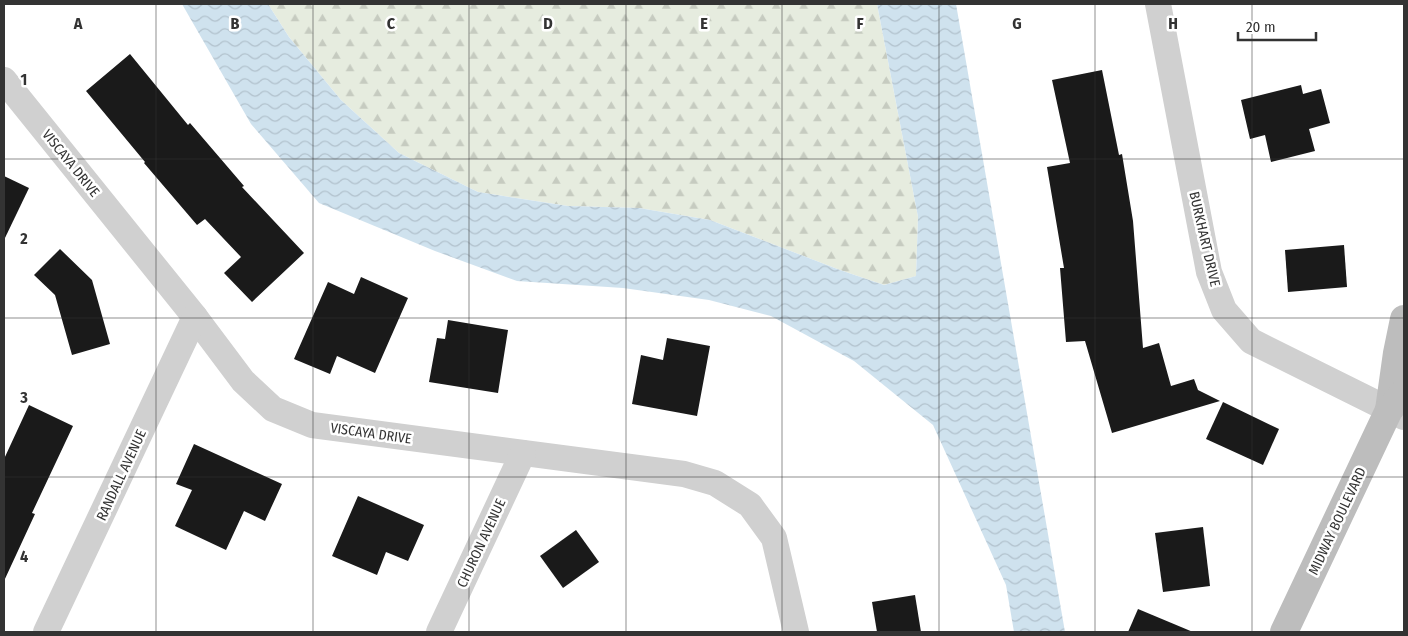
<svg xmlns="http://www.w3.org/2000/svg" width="1408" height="636" font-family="'Fira Sans Condensed',sans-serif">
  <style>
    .forest { fill: url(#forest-firs) }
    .water { fill: url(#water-waves) }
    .building { fill: #1a1a1a }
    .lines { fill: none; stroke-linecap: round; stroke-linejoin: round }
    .street { stroke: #d0d0d0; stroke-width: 26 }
    .secondary { stroke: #bdbdbd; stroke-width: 28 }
    .grid { fill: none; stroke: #333; stroke-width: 1; stroke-opacity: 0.55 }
    .labels { text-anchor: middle; stroke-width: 5; stroke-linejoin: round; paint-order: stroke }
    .street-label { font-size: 14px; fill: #333; stroke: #fff }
    .grid-label { font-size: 16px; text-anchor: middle; font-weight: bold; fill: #333; stroke: #fff; stroke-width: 5; stroke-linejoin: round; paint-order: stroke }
  </style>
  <defs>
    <pattern id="forest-firs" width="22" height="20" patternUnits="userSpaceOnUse" patternTransform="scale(1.25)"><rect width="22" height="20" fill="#e6ecdf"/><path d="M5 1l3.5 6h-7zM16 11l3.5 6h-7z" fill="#c6cbc0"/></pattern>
    <pattern id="water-waves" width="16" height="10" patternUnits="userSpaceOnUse" patternTransform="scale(1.25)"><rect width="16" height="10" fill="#cfe2ee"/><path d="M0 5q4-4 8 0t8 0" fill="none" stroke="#b2c2cd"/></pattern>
  </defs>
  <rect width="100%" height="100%" fill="#fff"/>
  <!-- forest -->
  <polygon class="forest" points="268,4 877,4 918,217 916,276 884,285 840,270 710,220 639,208 568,206 478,192 399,153 341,100 289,37"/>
  <!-- water -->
  <polygon class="water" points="182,4 268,4 289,37 341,100 399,153 478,192 568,206 639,208 710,220 840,270 884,285 916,276 918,217 877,4 956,4 1065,632 1014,632 1006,585 933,425 854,361 771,316 709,300 623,288 517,281 435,251 319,203 251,124"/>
  <!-- building -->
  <g class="building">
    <polygon points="130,54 188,125 190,123 244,186 242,187 304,253 252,302 224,273 241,257 205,219 197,225 144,163 145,162 86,91"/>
    <polygon points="1102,70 1119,155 1122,154 1133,221 1143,348 1159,343 1171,386 1194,379 1198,390 1220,401 1112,433 1085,341 1066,342 1060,268 1064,268 1047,167 1070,163 1052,80"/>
    <polygon points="1301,85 1303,94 1321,89 1330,123 1309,129 1315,151 1271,162 1265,135 1250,139 1241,100"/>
    <polygon points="4,176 29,188 4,240"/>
    <polygon points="1344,245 1347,287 1288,292 1285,250"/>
    <polygon points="60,249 92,280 110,344 72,355 55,295 34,275"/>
    <polygon points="361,277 408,298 375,373 337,356 330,374 294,359 328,282 354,294"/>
    <polygon points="448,320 508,330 498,393 429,382 437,338 445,339"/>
    <polygon points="667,338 710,346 697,416 632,404 641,355 663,360"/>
    <polygon points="1223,402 1279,429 1263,465 1206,439"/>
    <polygon points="29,405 73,426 32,513 35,514 4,581 4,459"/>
    <polygon points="194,444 282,484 265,521 244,511 226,550 175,526 192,490 176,484"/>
    <polygon points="358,496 424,525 408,561 386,552 377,575 332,556"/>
    <polygon points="1203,527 1210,586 1163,592 1155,533"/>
    <polygon points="576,530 599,562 563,588 540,556"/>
    <polygon points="915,595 921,632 877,632 872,602"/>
    <polygon points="1138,609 1193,632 1128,632"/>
  </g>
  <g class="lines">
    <!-- street -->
    <g class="street">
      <polyline points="1158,4 1209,272 1224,310 1251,341 1404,417"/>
      <polyline points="4,80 195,317 243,381 273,409 312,425 684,474 715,483 750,505 774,538 796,632"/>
      <polyline points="46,632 195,317"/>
      <polyline points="439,632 523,453"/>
    </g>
    <!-- secondary -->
    <g class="secondary">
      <polyline points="1389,410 1397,353 1404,319"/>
      <polyline points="1284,632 1389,410 1404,392"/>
    </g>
  </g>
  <!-- grid -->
  <path class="grid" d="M156,4V632M313,4V632M469,4V632M626,4V632M782,4V632M939,4V632M1095,4V632M1252,4V632M4,159H1404M4,318H1404M4,477H1404"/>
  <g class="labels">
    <!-- street labels -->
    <g class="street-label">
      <text transform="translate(71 163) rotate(51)" y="5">VISCAYA DRIVE</text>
      <text transform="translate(1205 239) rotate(77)" y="5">BURKHART DRIVE</text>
      <text transform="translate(371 433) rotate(8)" y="5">VISCAYA DRIVE</text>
      <text transform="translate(121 475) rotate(-65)" y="5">RANDALL AVENUE</text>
      <text transform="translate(1337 521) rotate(-65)" y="5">MIDWAY BOULEVARD</text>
      <text transform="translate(481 543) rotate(-65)" y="5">CHURON AVENUE</text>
    </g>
  </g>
  <g class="grid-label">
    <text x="78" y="29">A</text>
    <text x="235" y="29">B</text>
    <text x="391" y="29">C</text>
    <text x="548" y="29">D</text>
    <text x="704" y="29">E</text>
    <text x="860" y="29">F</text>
    <text x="1017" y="29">G</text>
    <text x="1173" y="29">H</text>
    <text x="24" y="85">1</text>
    <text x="24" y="244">2</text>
    <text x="24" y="403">3</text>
    <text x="24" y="562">4</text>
  </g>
  <!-- border -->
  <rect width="1408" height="636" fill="none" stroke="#333333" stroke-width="10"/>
  <!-- scale -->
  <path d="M1238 32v8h78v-8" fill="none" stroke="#333333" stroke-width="2.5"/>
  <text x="1246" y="32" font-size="15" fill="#333333" stroke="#ffffff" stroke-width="4" paint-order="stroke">20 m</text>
</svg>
